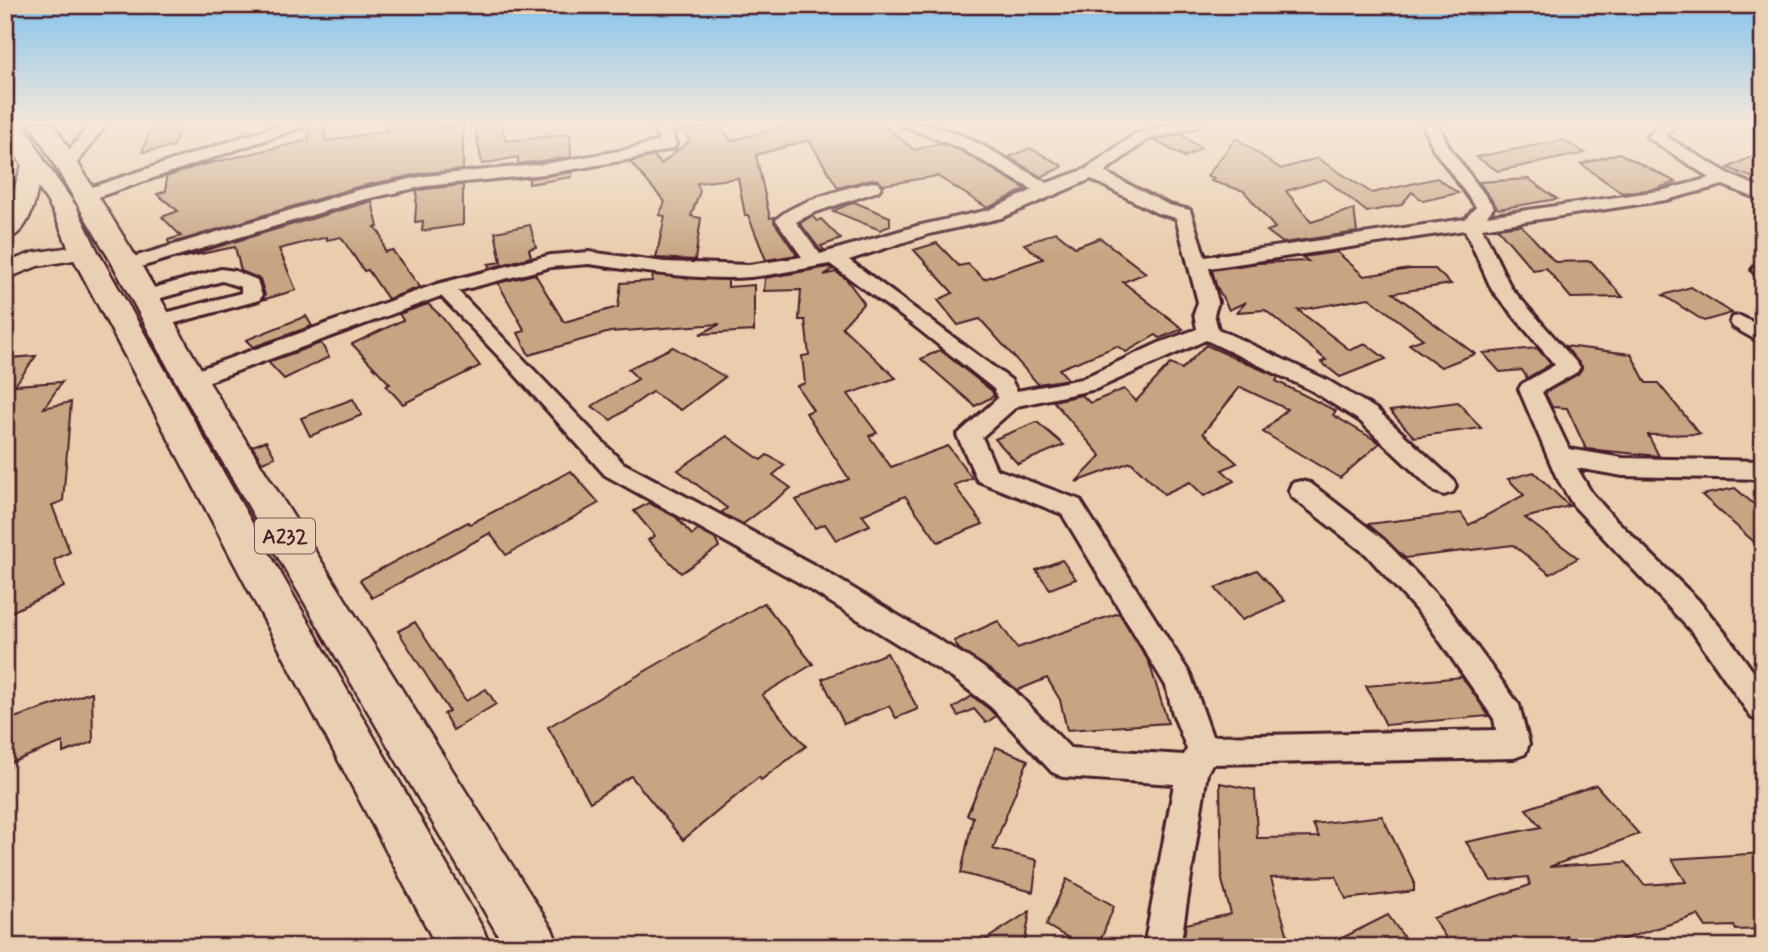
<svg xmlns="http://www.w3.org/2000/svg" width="1768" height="952" font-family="Mynerve,sans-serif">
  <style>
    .building { fill: #c7a582; stroke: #4a1f2b; stroke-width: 2 }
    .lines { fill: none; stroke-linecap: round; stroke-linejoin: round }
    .minor-casing { stroke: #4a1f2b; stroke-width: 6 }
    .major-casing { stroke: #4a1f2b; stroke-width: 5 }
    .highway-casing { stroke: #4a1f2b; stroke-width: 5 }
    .minor { fill: #ead0b2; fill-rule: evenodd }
    .major { fill: #ead0b2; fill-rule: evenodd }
    .highway { fill: #ead0b2; fill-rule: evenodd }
    .labels { text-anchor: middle; stroke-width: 7; stroke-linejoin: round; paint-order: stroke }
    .shield { fill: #ead0b2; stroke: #7a5454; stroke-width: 2 }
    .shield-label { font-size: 21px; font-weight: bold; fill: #4a1f2b }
  </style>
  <rect width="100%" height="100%" fill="#e9cdac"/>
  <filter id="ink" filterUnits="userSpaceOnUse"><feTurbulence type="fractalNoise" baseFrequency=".0143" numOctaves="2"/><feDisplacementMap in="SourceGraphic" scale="14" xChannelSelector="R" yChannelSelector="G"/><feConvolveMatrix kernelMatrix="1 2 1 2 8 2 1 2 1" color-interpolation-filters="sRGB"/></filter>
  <g filter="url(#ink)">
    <!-- building -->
    <g class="building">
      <polygon points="182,123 173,147 142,152 152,125"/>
      <polygon points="386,123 435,123 436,128 463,124 463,170 424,173 357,187 169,244 168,240 181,236 162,217 178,211 157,194 166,191 166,177 194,167 309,140 308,131 324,128 326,141 386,131"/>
      <polygon points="474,123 501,123 506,141 570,134 571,157 518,164 518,157 482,164"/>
      <polygon points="796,123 882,123 914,150 940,143 961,151 1026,189 988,208 937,176 883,185 878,180 871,179 838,188 809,140 756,155 770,218 775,217 774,222 797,255 766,260 748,215 745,215 738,178 697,183 700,191 691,216 701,218 695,260 656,258 665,216 659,215 665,202 630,162 654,156 661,164 689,141 685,131 720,124 731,141"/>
      <polygon points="1180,134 1201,148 1185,157 1155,141"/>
      <polygon points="1236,138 1281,169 1317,158 1372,193 1437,178 1458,193 1423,201 1412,192 1401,205 1367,212 1325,179 1286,191 1311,222 1354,209 1357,232 1283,243 1267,231 1275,228 1244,191 1211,181 1214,178 1207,176"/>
      <polygon points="1563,140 1585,153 1498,171 1476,157"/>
      <polygon points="1030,148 1061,165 1062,167 1041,177 1009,157"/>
      <polygon points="1763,151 1763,175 1755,179 1728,168"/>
      <polygon points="1619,153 1676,182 1656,189 1622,193 1581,164"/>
      <polygon points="572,172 572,177 529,184 529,178"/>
      <polygon points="1529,179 1557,199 1498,209 1479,182"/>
      <polygon points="463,185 463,225 422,231 423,221 415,222 417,190"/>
      <polygon points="372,201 378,227 375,227 381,235 385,252 392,250 420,287 388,299 368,270 364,271 341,237 327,240 327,237 279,249 296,290 262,300 265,295 260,279 241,271 235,247 176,259"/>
      <polygon points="854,202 890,217 890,226 880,230 833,211"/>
      <polygon points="812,216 817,221 821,219 841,239 821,246 824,250 821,251 800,223"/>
      <polygon points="530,225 536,247 529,249 531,257 490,268 488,264 501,262 495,232"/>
      <polygon points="1521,225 1555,262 1591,261 1623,297 1571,298 1546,268 1533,270 1497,228"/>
      <polygon points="1056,232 1075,247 1100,238 1146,273 1123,282 1183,329 1160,338 1156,335 1126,352 1117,346 1059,369 1068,379 1038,384 980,319 958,325 938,300 953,293 914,250 937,243 959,266 968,264 984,279 1043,259 1024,244"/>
      <polygon points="1337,252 1364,276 1410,269 1435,269 1451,284 1393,293 1475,354 1441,367 1409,344 1423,339 1369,298 1298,310 1350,350 1366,344 1386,359 1340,377 1321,362 1326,360 1265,310 1237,312 1246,302 1229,310 1216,285 1212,270 1258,263 1308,261 1302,257"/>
      <polygon points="829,267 833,269 824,275 836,272 846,279 864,303 842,327 896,378 848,394 877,433 869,436 891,467 948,446 972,478 954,485 983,524 938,542 905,496 862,515 870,525 836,540 825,524 815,528 796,500 849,479 806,413 813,410 797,386 805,383 802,356 809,355 805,320 799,320 801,290 764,291 765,278"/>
      <polygon points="535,274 564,322 618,307 621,283 652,281 653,275 728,280 728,287 754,285 754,331 700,334 720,324 610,332 529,355 518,333 525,331 498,283"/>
      <polygon points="1691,287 1732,313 1704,321 1663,295"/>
      <polygon points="428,304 441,316 480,366 403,404 386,386 390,384 352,344 403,320 399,314"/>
      <polygon points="306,316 312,326 253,347 246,340"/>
      <polygon points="321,343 329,357 284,379 268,362"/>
      <polygon points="1206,345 1278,377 1276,381 1336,411 1333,415 1380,443 1340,478 1263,432 1287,409 1240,387 1203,433 1237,463 1222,470 1234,481 1204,496 1190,482 1164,494 1131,462 1076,482 1101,456 1053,401 1082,395 1090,403 1124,389 1136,401 1170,364 1182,369"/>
      <polygon points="1565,346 1631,354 1646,383 1658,383 1700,434 1648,435 1659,456 1586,449 1567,408 1552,407 1545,393 1578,374 1582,368"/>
      <polygon points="673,347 725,377 681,410 652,392 611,420 592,406 638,379 628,369"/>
      <polygon points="1537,348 1551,364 1527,378 1522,370 1500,372 1483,353"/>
      <polygon points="940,350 992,391 994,396 975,406 921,359"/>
      <polygon points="36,356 15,385 62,382 44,408 71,402 63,501 52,505 70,552 54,560 64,587 5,615 5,364 10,358"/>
      <polygon points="353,399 362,415 310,436 301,418"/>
      <polygon points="1458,402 1481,428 1414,437 1390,411"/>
      <polygon points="1037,422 1064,445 1018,464 995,439"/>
      <polygon points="727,436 761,460 767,455 785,465 773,475 791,488 743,524 721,513 727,508 678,470"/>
      <polygon points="266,441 275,457 262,462 252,446"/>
      <polygon points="571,471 599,503 506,555 490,533 372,598 360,580 468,522 470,524"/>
      <polygon points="1534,472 1569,506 1525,518 1578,558 1550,574 1513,545 1405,558 1368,524 1461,513 1469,525 1524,495 1508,479"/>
      <polygon points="1735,488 1763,512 1763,550 1702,495"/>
      <polygon points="649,503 676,517 692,535 698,530 715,539 719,547 681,573 648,540 655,536 634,511"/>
      <polygon points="1062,560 1076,579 1050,589 1036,570"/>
      <polygon points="1257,570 1285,601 1242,620 1215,588"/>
      <polygon points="764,603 813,664 762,695 806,746 761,780 759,777 683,840 631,776 590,802 548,727"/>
      <polygon points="1119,613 1149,662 1168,723 1067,730 1060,700 1047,678 1018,690 959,649 954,641 998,621 1017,648"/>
      <polygon points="415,622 466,701 486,689 496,704 453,730 444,714 449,711 398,631"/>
      <polygon points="887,653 918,709 896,718 889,706 844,724 822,679"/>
      <polygon points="1462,677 1489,716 1386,725 1366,686"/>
      <polygon points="92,692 93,742 63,753 63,742 5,765 5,721"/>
      <polygon points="972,696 989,709 996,716 986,723 974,709 958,716 953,708"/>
      <polygon points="996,747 1028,760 993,849 1037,860 1033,892 961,873 973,817 967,815"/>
      <polygon points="1220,783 1255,790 1257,838 1319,837 1313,824 1382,816 1414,881 1414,891 1346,899 1336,876 1271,878 1291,947 1239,947 1238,942 1219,947 1188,947 1184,937 1186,924 1231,914 1222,880"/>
      <polygon points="1596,785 1639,834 1549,867 1626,862 1644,885 1686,882 1672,859 1763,853 1763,929 1736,930 1734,926 1706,927 1698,915 1599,947 1575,947 1567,936 1537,947 1452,947 1433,918 1530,885 1528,877 1491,881 1466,842 1541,827 1526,809"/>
      <polygon points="1067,879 1114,906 1098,947 1084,947 1046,925"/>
      <polygon points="1030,911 1024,947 974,947"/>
      <polygon points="1388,915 1411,947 1324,947"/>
    </g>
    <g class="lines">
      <defs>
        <g id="minor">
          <polygon points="91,123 107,123 71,171 59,171 56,167"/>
          <polygon points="285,123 308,123 306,126 89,200 77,200 74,196 77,192"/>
          <polygon points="664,123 697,123 695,126 671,131 676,144 674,148 632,159 545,174 425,186 362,200 134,269 127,271 117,265 120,261 358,190 425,176 545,164 630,149 659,141 654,128"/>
          <path d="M902,123C954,121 1003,158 1047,183L1086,169L1135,134L1174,123H1200L1198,126L1147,140L1104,172L1169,205L1190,210L1205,257L1465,219L1476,207L1434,150L1422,123H1438L1450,149L1494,207L1487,216L1665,190L1710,178L1647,137L1661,123H1678L1665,136L1731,175L1763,189V201L1723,185L1666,200L1482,228L1511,288L1580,367L1577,372L1542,392L1569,449L1623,458L1763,461V479L1623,476L1577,468L1591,492L1610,514L1698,600L1729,638L1763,685V722L1752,718L1694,634L1573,505L1556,476L1519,389L1522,384L1555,365L1492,290L1465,230L1209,268L1218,302L1214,314L1218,329L1327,380L1376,409L1453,480L1456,486L1453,492L1444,495L1435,492L1360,421L1311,390L1206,340L1096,389L1017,406L982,437L996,469L1080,500L1190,674L1212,736L1496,730L1494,719L1426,621L1366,554L1292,497L1289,490L1292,483L1301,481L1310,483L1384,540L1446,605L1519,705L1529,744L1525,754L1514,758L1212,764L1207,773L1180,947H1144L1174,784L1063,777L1052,772L991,707L957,681L798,582L605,475L503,361L441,296L199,385L191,387L183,385L180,380L183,375L437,284L551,255L589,252L664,262L749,265L802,257L776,220C790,203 849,187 872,182L878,183L881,187L878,191L813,213L796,222L820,254L917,226L989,210L1033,190L962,149L904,126ZM1091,179L1157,213L1176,218L1198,302L1194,314L1197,329L1159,343L1081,379L1017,391L1011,380L849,260L929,234L1001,218ZM589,264C639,271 700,281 751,277C778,274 805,268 830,264L912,324L994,389L998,398L957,435L975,475L978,481L1062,514L1166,686L1173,714L1187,749L1184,755L1070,748L1013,689L977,663L816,566L623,463L458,291L551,267Z"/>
          <polygon points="1763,264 1763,277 1756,275 1752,270 1755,266"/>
          <polygon points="221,269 235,271 257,280 262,296 259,300 157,328 150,327 147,322 150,317 241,293 241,287 222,281 143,303 136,301 133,297 136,293"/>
          <polygon points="1740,316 1763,327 1763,344 1733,327 1730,322 1733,317"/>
        </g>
        <g id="major">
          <path d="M33,156L40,158L43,162C37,187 35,232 5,240V219L23,162L26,158Z"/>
          <polygon points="84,245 92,247 96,252 92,257 38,266 5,279 5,263 32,253"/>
        </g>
        <g id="highway">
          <path d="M5,123H24L45,162L76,206L98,252L483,929L490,947H437L70,252C64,237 58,220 50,206C37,182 5,150 5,123Z"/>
          <polygon points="30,123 53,123 141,265 207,379 552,929 559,947 505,947 175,380 113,265"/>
        </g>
      </defs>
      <!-- minor casing -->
      <use href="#minor" class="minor-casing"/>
      <!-- major casing -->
      <use href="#major" class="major-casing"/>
      <!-- highway casing -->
      <use href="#highway" class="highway-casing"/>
      <!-- minor -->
      <use href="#minor" class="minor"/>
      <!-- major -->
      <use href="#major" class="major"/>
      <!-- highway -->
      <use href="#highway" class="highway"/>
    </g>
  </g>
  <!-- sky -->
  <linearGradient id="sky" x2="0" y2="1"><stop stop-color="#86c4ed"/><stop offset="0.48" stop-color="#f5e8da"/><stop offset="1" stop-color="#f5e8da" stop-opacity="0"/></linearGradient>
  <rect width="1768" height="256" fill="url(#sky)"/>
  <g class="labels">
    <!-- shield labels -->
    <rect class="shield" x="255" y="518.5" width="60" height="35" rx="5"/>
    <g class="shield-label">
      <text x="285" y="543">A232</text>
    </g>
  </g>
  <!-- margin -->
  <rect width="1768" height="952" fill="none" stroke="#ead0b2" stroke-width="28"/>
  <rect x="14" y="14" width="1740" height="924" fill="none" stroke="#4a1f2b" stroke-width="2.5" filter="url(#ink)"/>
</svg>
